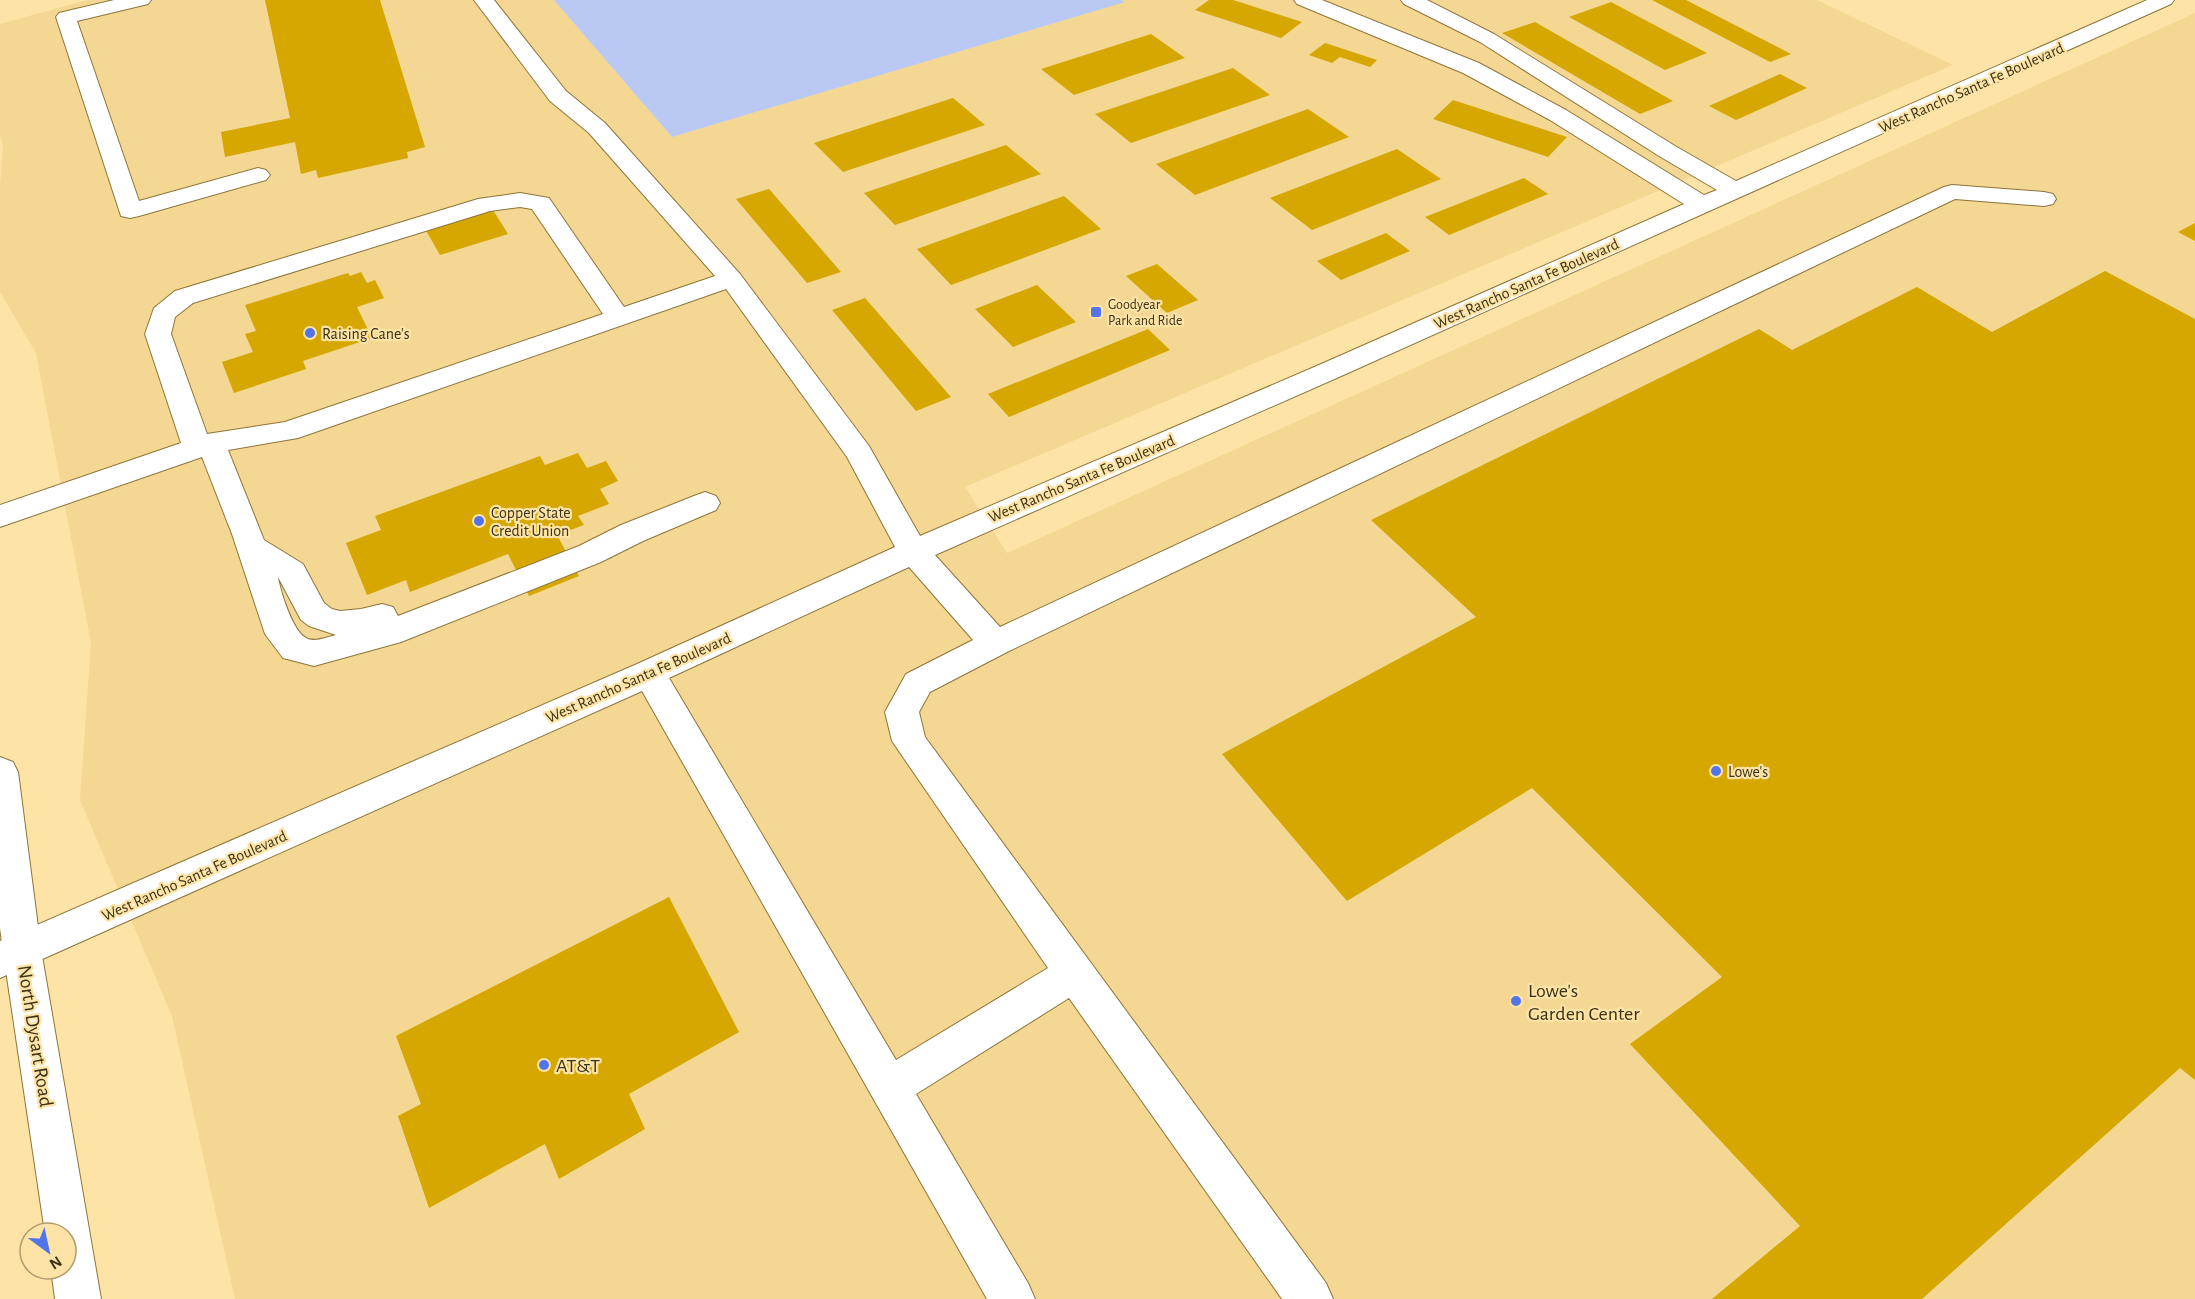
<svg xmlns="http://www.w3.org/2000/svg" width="2195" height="1299" font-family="'Alegreya Sans',sans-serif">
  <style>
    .built { fill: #f3d792 }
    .water { fill: #b9c9f3 }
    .building { fill: #d5a700 }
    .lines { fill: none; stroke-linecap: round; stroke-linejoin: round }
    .minor-casing { stroke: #8c753a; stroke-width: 2 }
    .major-casing { stroke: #8c753a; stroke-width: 2 }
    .minor { fill: #fff; fill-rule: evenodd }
    .major { fill: #fff; fill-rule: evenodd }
    .poi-dot { fill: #5274e8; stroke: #fde4a6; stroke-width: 2 }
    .labels { text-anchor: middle; stroke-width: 4.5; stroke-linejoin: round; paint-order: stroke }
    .far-poi-label { font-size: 14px; fill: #3b3118; stroke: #fde4a6; text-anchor: start }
    .street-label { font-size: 16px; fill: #3b3118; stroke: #fde4a6 }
    .poi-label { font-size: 16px; fill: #3b3118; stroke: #fde4a6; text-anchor: start }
    .near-poi-label { font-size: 20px; fill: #3b3118; stroke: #fde4a6; text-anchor: start }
    .near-street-label { font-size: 20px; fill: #3b3118; stroke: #fde4a6 }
  </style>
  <rect width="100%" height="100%" fill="#fde4a6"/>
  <!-- built -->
  <polygon class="built" points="87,0 554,0 672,137 1124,2 1121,0 1817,0 1953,65 965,487 1007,553 2195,13 2195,1299 235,1299 172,1016 80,800 91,643 36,353 0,292 0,186 3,147 0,136 0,24"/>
  <!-- water -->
  <polygon class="water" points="554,0 1121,0 1125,2 672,137"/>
  <!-- building -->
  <g class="building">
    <polygon points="265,0 380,0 425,147 407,152 408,158 318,178 316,170 301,174 295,142 225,157 221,132 290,118"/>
    <polygon points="1209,0 1233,0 1302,22 1281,38 1195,10"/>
    <polygon points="1652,0 1686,0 1791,54 1770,62"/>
    <polygon points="1611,2 1707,53 1665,70 1569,17"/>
    <polygon points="1535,22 1673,101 1640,114 1502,33"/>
    <polygon points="1151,34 1185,58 1074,95 1041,69"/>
    <polygon points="1325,43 1377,60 1370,67 1340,57 1332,63 1309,55"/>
    <polygon points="1233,68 1270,95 1131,143 1095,114"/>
    <polygon points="1780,74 1807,88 1736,120 1709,106"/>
    <polygon points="953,98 985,125 843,172 814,143"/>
    <polygon points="1453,100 1567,137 1548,157 1433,119"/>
    <polygon points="1308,109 1349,137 1195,195 1156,164"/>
    <polygon points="1006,145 1041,174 895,225 864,193"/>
    <polygon points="1397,149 1441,179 1312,230 1270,198"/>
    <polygon points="1524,178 1548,194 1449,235 1425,217"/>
    <polygon points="769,189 841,272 807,283 736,199"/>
    <polygon points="1064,196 1101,229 951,285 917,249"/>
    <polygon points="491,207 508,234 440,255 424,227"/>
    <polygon points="2195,223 2195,241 2178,232"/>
    <polygon points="1386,233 1410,251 1341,280 1317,261"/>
    <polygon points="1157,264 1198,300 1167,313 1126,276"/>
    <polygon points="2105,271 2195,319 2195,1080 2180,1068 1922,1299 1712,1299 1800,1226 1630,1044 1722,977 1532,788 1347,901 1222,754 1476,617 1371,520 1759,329 1792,350 1917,287 1992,332"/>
    <polygon points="361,272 367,283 375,280 384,298 357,307 372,338 303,361 306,369 234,393 222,362 253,352 245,334 256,331 245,305 348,273 350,276"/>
    <polygon points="1037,285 1076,322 1013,347 975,309"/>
    <polygon points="865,298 951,397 916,411 832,310"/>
    <polygon points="1148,329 1170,350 1009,417 988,394"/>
    <polygon points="578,453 587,468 606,461 618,481 600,489 609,504 578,516 584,525 557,535 579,576 529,596 508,554 410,592 406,580 367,595 346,543 381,530 375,516 540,456 545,465"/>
    <polygon points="669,897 739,1032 629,1094 645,1129 559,1179 545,1144 429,1208 398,1116 421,1104 396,1036"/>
  </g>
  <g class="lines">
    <defs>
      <g id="minor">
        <polygon points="114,0 151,0 148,4 77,21 139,201 258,168 266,170 270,175 266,180 139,216 130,218 121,216 56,17 59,13"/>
        <path d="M474,0H494L566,91L605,123L740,274L869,446L920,536L1319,365L1684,204L1550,120L1463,73L1297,4L1294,0H1322L1479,63L1566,110L1704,195L1717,190L1659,156L1480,42L1404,4L1401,0H1427L1494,34L1675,146L1736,181L2147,0H2174L2171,4L1339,377L935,555L1000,627L1944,187L1952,185L2044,192L2053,194L2056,199L2053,204L2044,206L1955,199L1007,652L930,692L919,712L925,737L1326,1283L1333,1299H1282L1069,998L916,1094L1028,1283L1035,1299H987L642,691L0,978V941L637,664L895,547L847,457L726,289L298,438L228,450L264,540L303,564L324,603L332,609L340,611L361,609L382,604L393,607L398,616L579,546L621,525L694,496L705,492L716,496L720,503L716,510L643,541L601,562L401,642L314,666L283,658L265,634L232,534L202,457L0,527V505L181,443L145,334L154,308L175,291L478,199L520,193L549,198L624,307L715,276L589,133L550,101ZM520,207L532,209L603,314L285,422L207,434L171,334L175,317L193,303L490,211ZM909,567L973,640L906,674L885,712L892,741L1048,968L896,1060L669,678ZM278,577L301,620L309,626L336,635C327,637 316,642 308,639C293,634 280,590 278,577Z"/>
      </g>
      <polygon id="major" points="0,757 13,762 18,772 41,950 101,1299 55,1299 51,1269 66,1269 66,1233 45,1233 3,950 0,928"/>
    </defs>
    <!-- minor casing -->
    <use href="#minor" class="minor-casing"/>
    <!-- major casing -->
    <use href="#major" class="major-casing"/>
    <!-- minor -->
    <use href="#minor" class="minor"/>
    <!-- major -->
    <use href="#major" class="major"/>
  </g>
  <!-- markers -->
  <g class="poi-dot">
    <rect x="1090" y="306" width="12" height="12" rx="3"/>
    <circle cx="310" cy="333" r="6"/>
    <circle cx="479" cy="521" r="6"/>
    <circle cx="1716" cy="771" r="6"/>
    <circle cx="1516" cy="1001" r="6"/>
    <circle cx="544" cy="1065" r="6"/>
  </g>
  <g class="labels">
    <!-- far-poi labels -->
    <g class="far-poi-label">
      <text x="1108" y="309">Goodyear<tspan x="1108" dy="16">Park and Ride</tspan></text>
    </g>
    <!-- street labels -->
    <g class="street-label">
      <text transform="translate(1971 87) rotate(-24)" y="6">West Rancho Santa Fe Boulevard</text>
      <text transform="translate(1526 283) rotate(-24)" y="6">West Rancho Santa Fe Boulevard</text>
      <text transform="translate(1081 478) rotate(-23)" y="6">West Rancho Santa Fe Boulevard</text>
      <text transform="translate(638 677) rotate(-24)" y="6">West Rancho Santa Fe Boulevard</text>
      <text transform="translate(194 875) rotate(-24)" y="6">West Rancho Santa Fe Boulevard</text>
    </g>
    <!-- poi labels -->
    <g class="poi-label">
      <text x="322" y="339">Raising Cane's</text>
      <text x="491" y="518">Copper State<tspan x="491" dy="18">Credit Union</tspan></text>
      <text x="1728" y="777">Lowe's</text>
    </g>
    <!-- near-poi labels -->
    <g class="near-poi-label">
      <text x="1528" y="997">Lowe's<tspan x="1528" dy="23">Garden Center</tspan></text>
      <text x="556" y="1072">AT&amp;T</text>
    </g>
    <!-- near-street labels -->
    <g class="near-street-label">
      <text transform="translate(36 1036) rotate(81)" y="7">North Dysart Road</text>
    </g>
  </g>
  <!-- north arrow -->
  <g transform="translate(48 1251) rotate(147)"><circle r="28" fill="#fde4a6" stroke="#af9c6d" stroke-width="1.5"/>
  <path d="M0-4.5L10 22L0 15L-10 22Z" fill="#5274e8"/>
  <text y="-9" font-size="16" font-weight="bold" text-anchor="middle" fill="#3b3118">N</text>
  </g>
</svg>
